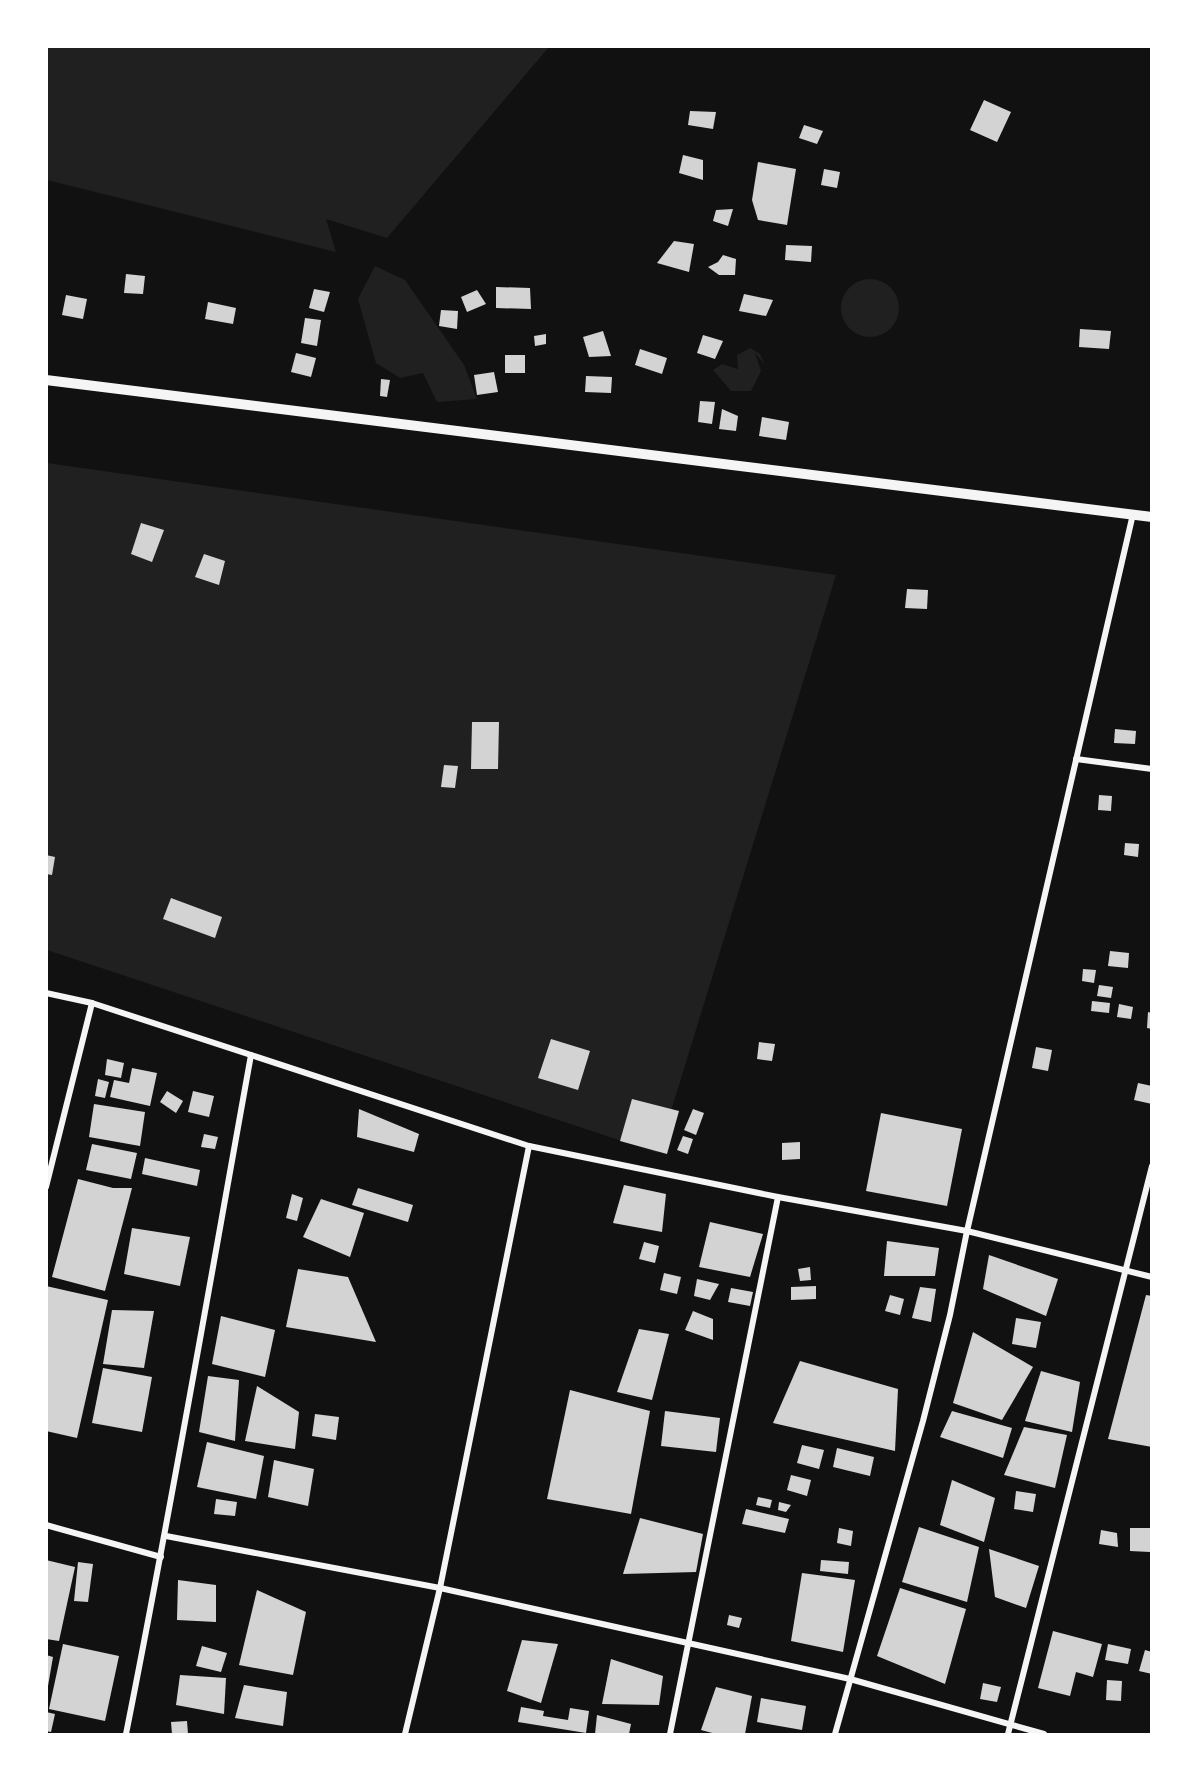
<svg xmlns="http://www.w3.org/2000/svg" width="1198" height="1781" font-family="'IBM Plex Sans',sans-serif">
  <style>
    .green { fill: #202020 }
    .building { fill: #d3d3d3 }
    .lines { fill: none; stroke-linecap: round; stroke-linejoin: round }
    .minor { stroke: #f5f5f5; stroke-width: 6 }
    .tertiary { stroke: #f5f5f5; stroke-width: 10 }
  </style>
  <rect width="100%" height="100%" fill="#111"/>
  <!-- green -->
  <g class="green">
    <polygon points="47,46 549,46 549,47 387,238 326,219 336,252 47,180"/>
    <polygon points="375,266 405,280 464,365 477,399 437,402 423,373 400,378 376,363 358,299"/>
    <circle cx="870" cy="308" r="29"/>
    <polygon points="750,348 760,354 765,365 755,353 761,371 751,391 731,391 713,370 722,364 738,369 737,355"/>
    <polygon points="47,463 836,575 658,1153 47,950"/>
  </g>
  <!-- building -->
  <g class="building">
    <polygon points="984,100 1011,112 997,142 970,130"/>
    <polygon points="690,111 716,112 713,129 688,125"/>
    <polygon points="804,125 823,131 817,144 799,138"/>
    <polygon points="683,155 703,160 703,180 679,173"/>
    <polygon points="758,162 796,169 787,225 758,220 752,200"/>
    <polygon points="824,169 840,172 837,188 821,185"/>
    <polygon points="733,209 728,226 713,221 716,210"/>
    <polygon points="674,241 694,244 689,272 657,263"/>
    <polygon points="786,245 812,246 811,262 785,260"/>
    <polygon points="723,255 736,259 735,275 719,275 708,267 718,262"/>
    <polygon points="126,274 145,276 143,294 124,293"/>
    <polygon points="496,287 530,288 531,309 496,308"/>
    <polygon points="314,289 330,292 324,312 309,308"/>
    <polygon points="477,290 486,304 467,312 461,297"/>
    <polygon points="744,294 773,300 766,316 739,311"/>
    <polygon points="66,295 87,299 83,319 62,315"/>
    <polygon points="208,302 236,308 233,324 205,319"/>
    <polygon points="441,310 458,311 457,329 439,326"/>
    <polygon points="305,318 321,320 317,346 301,343"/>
    <polygon points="1080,329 1111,331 1109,349 1079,347"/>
    <polygon points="603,331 611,356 589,357 583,337"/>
    <polygon points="546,334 546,344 535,346 534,336"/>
    <polygon points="703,335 723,341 715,359 697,353"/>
    <polygon points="640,349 667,358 662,374 635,365"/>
    <polygon points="296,353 316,358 311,377 291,372"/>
    <rect x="505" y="355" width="20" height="18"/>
    <polygon points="494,372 498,392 477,395 474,375"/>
    <polygon points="586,376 612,377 611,393 585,392"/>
    <polygon points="381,379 390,380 387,397 380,396"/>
    <polygon points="700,401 715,402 712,424 698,422"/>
    <polygon points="722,409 738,416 736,431 719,429"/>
    <polygon points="762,417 789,422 786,440 759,436"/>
    <polygon points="141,523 164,530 152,562 131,554"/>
    <polygon points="204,554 225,561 219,585 195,577"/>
    <polygon points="907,589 928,590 927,609 905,608"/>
    <polygon points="472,722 499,722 498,769 471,769"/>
    <polygon points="1115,729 1136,731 1135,744 1114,743"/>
    <polygon points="444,765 458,766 455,788 441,787"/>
    <polygon points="1099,795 1112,796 1111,811 1098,810"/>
    <polygon points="1125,843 1139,844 1138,857 1124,855"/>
    <polygon points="46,855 55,857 52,875 46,874"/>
    <polygon points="171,898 222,917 215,938 163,919"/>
    <polygon points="1110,951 1129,953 1128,968 1108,966"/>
    <polygon points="1083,969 1096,970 1094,983 1082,981"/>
    <polygon points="1099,985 1113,987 1111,998 1097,996"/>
    <polygon points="1092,1001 1110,1003 1109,1013 1091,1011"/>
    <polygon points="1119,1004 1133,1007 1131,1019 1117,1017"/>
    <polygon points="1148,1012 1152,1013 1152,1029 1147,1028"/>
    <polygon points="551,1039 590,1051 578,1090 538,1078"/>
    <polygon points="759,1042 775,1044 772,1061 757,1059"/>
    <polygon points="1036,1047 1052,1050 1048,1071 1032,1068"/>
    <polygon points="107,1059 124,1063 121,1078 105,1075"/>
    <polygon points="132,1068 157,1073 150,1106 110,1097 114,1080 129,1083"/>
    <polygon points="98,1079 109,1082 105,1098 95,1096"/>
    <polygon points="1138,1083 1152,1086 1152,1104 1134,1100"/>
    <polygon points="167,1091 183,1101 176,1113 160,1102"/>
    <polygon points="193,1091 214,1096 209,1117 188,1112"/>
    <polygon points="632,1099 679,1111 667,1154 620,1141"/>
    <polygon points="94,1104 145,1112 140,1146 89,1137"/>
    <polygon points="359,1109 419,1134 414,1152 357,1137"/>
    <polygon points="693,1109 704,1113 696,1135 684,1130"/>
    <polygon points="881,1113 962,1129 947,1206 866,1191"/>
    <polygon points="204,1134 218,1137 215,1149 201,1147"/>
    <polygon points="683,1136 693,1139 688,1154 677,1150"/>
    <polygon points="800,1142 800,1159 782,1160 782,1143"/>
    <polygon points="92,1144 137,1153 131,1179 86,1170"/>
    <polygon points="145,1158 200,1170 197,1186 142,1174"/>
    <polygon points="78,1179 113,1188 132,1188 105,1291 52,1277"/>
    <polygon points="624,1185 666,1194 662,1232 613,1223"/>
    <polygon points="358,1188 413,1205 408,1222 352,1205"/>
    <polygon points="292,1194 303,1198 297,1221 286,1218"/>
    <polygon points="321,1199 364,1213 350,1257 303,1237"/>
    <polygon points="710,1222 763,1234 750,1277 699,1267"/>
    <polygon points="132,1228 190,1237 180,1286 124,1274"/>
    <polygon points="887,1241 939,1248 935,1276 884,1276"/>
    <polygon points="644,1242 659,1246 655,1263 639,1259"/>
    <polygon points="989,1255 1058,1279 1046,1316 983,1289"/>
    <polygon points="810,1267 811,1280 800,1281 798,1269"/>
    <polygon points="298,1269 348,1277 376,1342 286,1327"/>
    <polygon points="664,1273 681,1277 677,1294 660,1290"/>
    <polygon points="697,1279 719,1284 710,1300 694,1296"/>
    <polygon points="46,1286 108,1300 77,1438 46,1431"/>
    <polygon points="816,1286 816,1299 791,1300 791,1287"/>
    <polygon points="920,1287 936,1289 931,1322 912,1318"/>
    <polygon points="731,1288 753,1292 750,1306 728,1302"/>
    <polygon points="890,1295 904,1299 900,1315 885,1311"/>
    <polygon points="1146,1295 1152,1296 1152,1447 1108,1439"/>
    <polygon points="112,1310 154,1311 144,1368 103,1364"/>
    <polygon points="693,1311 713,1319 713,1340 685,1330"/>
    <polygon points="221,1316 275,1330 265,1377 212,1364"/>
    <polygon points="1016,1318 1041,1322 1036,1348 1012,1344"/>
    <polygon points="639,1329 669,1334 652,1400 617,1392"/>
    <polygon points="973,1332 1033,1367 1002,1420 953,1403"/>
    <polygon points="800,1361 898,1389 895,1451 773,1423"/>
    <polygon points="103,1368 152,1377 142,1432 92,1423"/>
    <polygon points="1041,1371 1080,1382 1072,1432 1025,1421"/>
    <polygon points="208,1376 239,1380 235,1441 199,1432"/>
    <polygon points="257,1386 299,1412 295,1449 245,1441"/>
    <polygon points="570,1390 650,1411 631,1514 547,1499"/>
    <polygon points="665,1411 720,1418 716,1452 661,1446"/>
    <polygon points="952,1411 1012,1428 1003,1458 940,1437"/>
    <polygon points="315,1414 339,1417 336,1440 312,1436"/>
    <polygon points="1024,1427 1067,1435 1055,1488 1004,1475"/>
    <polygon points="207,1442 264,1456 256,1499 197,1487"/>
    <polygon points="802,1445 824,1450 819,1469 797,1463"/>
    <polygon points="837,1448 874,1457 870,1476 833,1467"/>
    <polygon points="274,1460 314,1469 308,1506 268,1497"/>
    <polygon points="791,1475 811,1480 807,1496 787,1490"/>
    <polygon points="952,1480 995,1498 984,1542 940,1525"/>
    <polygon points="1016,1491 1036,1494 1033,1512 1014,1509"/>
    <polygon points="758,1497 772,1500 770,1508 756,1505"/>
    <polygon points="216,1499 237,1502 235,1516 214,1514"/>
    <polygon points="779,1502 791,1505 786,1512 778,1510"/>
    <polygon points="746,1509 789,1519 785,1533 742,1524"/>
    <polygon points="640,1518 703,1534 696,1572 623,1574"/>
    <polygon points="919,1527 979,1547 967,1602 902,1582"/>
    <polygon points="839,1528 853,1531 851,1546 837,1543"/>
    <polygon points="1130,1528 1151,1528 1150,1552 1130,1551"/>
    <polygon points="1101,1530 1117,1533 1118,1547 1099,1544"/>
    <polygon points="989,1549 1039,1566 1026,1608 995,1597"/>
    <polygon points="46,1560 75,1567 59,1641 46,1639"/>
    <polygon points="821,1560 849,1562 848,1574 820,1571"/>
    <polygon points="78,1562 93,1564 88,1602 74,1601"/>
    <polygon points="802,1573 855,1580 843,1652 791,1641"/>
    <polygon points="178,1580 216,1585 216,1622 177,1620"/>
    <polygon points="900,1588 966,1609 945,1684 877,1656"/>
    <polygon points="257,1590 306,1612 293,1675 239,1665"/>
    <polygon points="729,1615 742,1618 739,1628 727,1625"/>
    <polygon points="1053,1631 1102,1644 1093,1677 1076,1672 1070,1696 1038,1688"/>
    <polygon points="522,1640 558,1644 541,1703 507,1691"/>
    <polygon points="63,1644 119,1656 105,1721 49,1709"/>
    <polygon points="1108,1644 1131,1649 1128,1664 1105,1660"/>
    <polygon points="202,1646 227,1653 221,1672 196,1666"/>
    <polygon points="1145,1650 1152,1652 1152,1674 1139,1671"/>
    <polygon points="46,1655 53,1657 48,1686 46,1686"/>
    <polygon points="611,1659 663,1676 659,1705 602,1704"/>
    <polygon points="180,1675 226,1678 224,1714 176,1705"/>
    <polygon points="1107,1680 1122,1681 1121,1701 1106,1700"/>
    <polygon points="983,1683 1001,1687 997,1702 980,1699"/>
    <polygon points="244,1685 287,1692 283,1726 235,1718"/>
    <polygon points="716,1687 752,1696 745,1734 716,1734 701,1730"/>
    <polygon points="761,1698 806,1706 802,1730 757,1722"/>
    <polygon points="521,1707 544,1711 543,1716 568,1720 570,1708 589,1711 586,1733 518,1722"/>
    <polygon points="46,1712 55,1714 51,1732 46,1731"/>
    <polygon points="597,1715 631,1724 629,1734 595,1734"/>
    <polygon points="187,1721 188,1734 172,1734 171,1722"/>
  </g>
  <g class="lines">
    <!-- minor -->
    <g class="minor">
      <polyline points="1076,759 1152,769"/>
      <polyline points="46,993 92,1003 529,1146 778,1197 967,1231 1152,1277"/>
      <polyline points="46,1187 92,1003"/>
      <polyline points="46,1525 161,1557"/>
      <polyline points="166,1536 440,1588 850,1679 1044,1734"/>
      <path d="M126,1734C171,1509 210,1282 251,1055"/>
      <polyline points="405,1734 440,1588 529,1146"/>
      <polyline points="670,1734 778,1197"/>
      <polyline points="835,1734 923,1421 950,1315 967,1231 1133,514"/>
      <polyline points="1008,1734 1152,1166"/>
    </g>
    <!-- tertiary -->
    <polyline class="tertiary" points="46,380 1152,517"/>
  </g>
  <!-- border -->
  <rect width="1198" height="1781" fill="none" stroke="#ffffff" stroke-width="96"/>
</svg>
